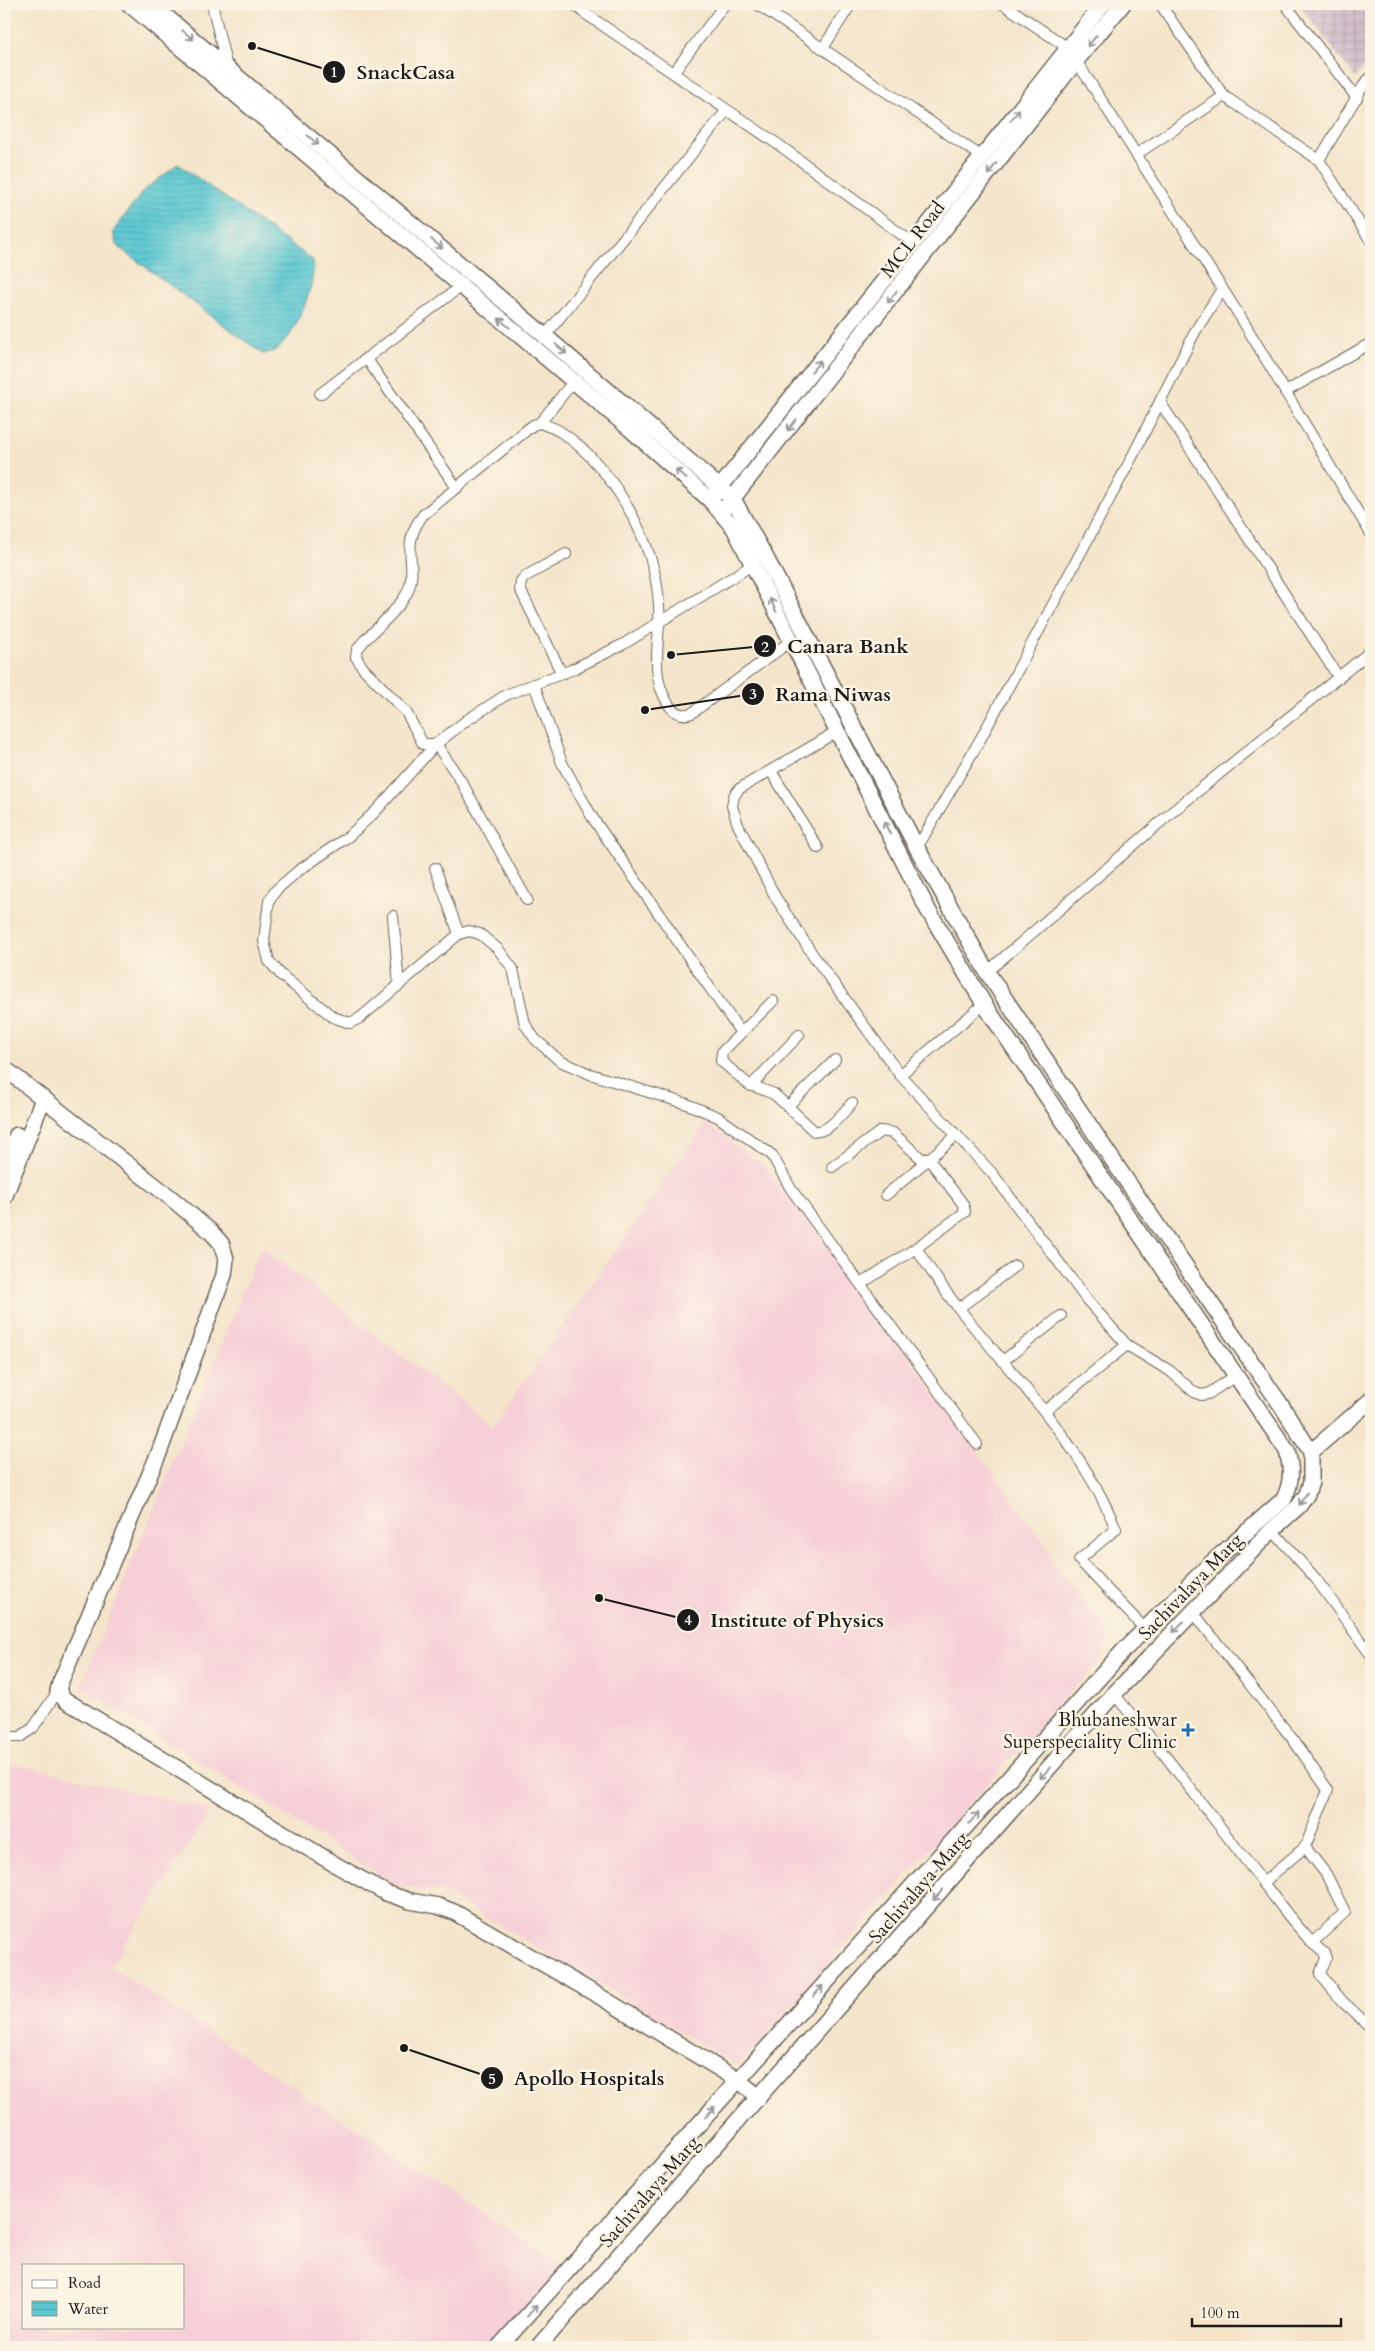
<svg xmlns="http://www.w3.org/2000/svg" width="1375" height="2351" font-family="Cardo,serif">
  <style>
    .built { fill: #f6cfd8; fill-rule: evenodd }
    .industrial { fill: url(#industrial-grid) }
    .water { fill: url(#water-rules); stroke: #3c7277 }
    .lines { fill: none; stroke-linecap: round; stroke-linejoin: round }
    .street-casing { stroke: #686259; stroke-width: 12 }
    .secondary-casing { stroke: #686259; stroke-width: 18 }
    .street { stroke: #fff; stroke-width: 10 }
    .secondary { stroke: #fff; stroke-width: 15 }
    .oneway { stroke: #999 }
    .poi-dot { fill: #1f6fb2; stroke: #fcf5e5; stroke-width: 2 }
    .labels { text-anchor: middle; stroke-width: 4.5; stroke-linejoin: round; paint-order: stroke }
    .street-label { font-size: 19px; fill: #1c1c1c; stroke: #fcf5e5 }
    .poi-label { font-size: 19px; fill: #1c1c1c; stroke: #fcf5e5; text-anchor: end }
    .leader { fill: none; stroke: #1c1c1c; stroke-width: 2 }
    .callout-dot { fill: #1c1c1c; stroke: #fcf5e5; stroke-width: 2 }
    .mark-label { font-size: 15px; text-anchor: middle; font-weight: bold; fill: #fff }
    .callout-label { font-size: 20px; text-anchor: middle; font-weight: bold; fill: #1c1c1c; stroke: #fcf5e5; stroke-width: 4.5; stroke-linejoin: round; paint-order: stroke }
  </style>
  <defs>
    <pattern id="industrial-grid" width="8" height="8" patternUnits="userSpaceOnUse" patternTransform="scale(1.25)"><rect width="8" height="8" fill="#d1bdca"/><path d="M0 4h8M4 0v8" fill="none" stroke="#b3a2ad"/></pattern>
    <pattern id="water-rules" width="6" height="5" patternUnits="userSpaceOnUse" patternTransform="scale(1.25)"><rect width="6" height="5" fill="#5cc9d2"/><path d="M0 2.5h6" fill="none" stroke="#4facb4"/></pattern>
  </defs>
  <rect width="100%" height="100%" fill="#fcf5e5"/>
  <filter id="ink" filterUnits="userSpaceOnUse"><feTurbulence type="fractalNoise" baseFrequency=".02" numOctaves="2"/><feDisplacementMap in="SourceGraphic" scale="10" xChannelSelector="R" yChannelSelector="G"/><feConvolveMatrix kernelMatrix="1 2 1 2 8 2 1 2 1" color-interpolation-filters="sRGB"/></filter>
  <filter id="wash" filterUnits="userSpaceOnUse"><feTurbulence type="fractalNoise" baseFrequency=".0096" numOctaves="4" result="noise"/><feDisplacementMap in="SourceGraphic" scale="20" xChannelSelector="R" yChannelSelector="G"/><feGaussianBlur stdDeviation="1.12" result="paint"/><feColorMatrix in="noise" values="0 0 0 0 0 0 0 0 0 0 0 0 0 0 0 0 0 1.4 0 .05"/><feComposite in="paint" operator="in"/></filter>
  <g filter="url(#wash)">
    <rect width="100%" height="100%" fill="#f4e5cb"/>
    <!-- built -->
    <g class="built">
      <polygon points="706,1122 767,1169 807,1218 1046,1545 1055,1567 1107,1629 1107,1642 1100,1661 974,1798 739,2066 443,1892 395,1885 81,1687 261,1247 493,1426"/>
      <path d="M4,1761L211,1810L110,1967L568,2268L496,2347H4ZM24,2265H184V2327H24Z"/>
    </g>
    <!-- industrial -->
    <polygon class="industrial" points="1299,4 1371,4 1371,58 1355,78"/>
    <!-- water -->
    <path class="water" d="M178,164L313,260C317,283 296,334 278,349C274,352 267,353 263,354L117,246L113,232L143,191Z"/>
  </g>
  <g filter="url(#ink)">
    <g class="lines">
      <defs>
        <g id="street">
          <polyline points="212,4 227,68"/>
          <polyline points="574,4 583,12 779,145 913,243"/>
          <polyline points="757,4 982,157"/>
          <polyline points="1003,4 1068,48 1241,318 1371,534"/>
          <polyline points="1160,4 1224,96 1319,160 1371,241"/>
          <polyline points="1285,4 1357,98"/>
          <polyline points="823,48 851,4"/>
          <polyline points="674,72 725,4"/>
          <polyline points="1137,154 1224,96"/>
          <polyline points="1319,160 1365,83 1371,77"/>
          <polyline points="545,336 727,110"/>
          <polyline points="366,358 457,488"/>
          <polyline points="1285,392 1371,343"/>
          <polyline points="320,394 460,287"/>
          <polyline points="1160,402 1339,678"/>
          <polyline points="540,423 573,382"/>
          <polyline points="754,564 622,645 571,670 506,695 467,720 436,744 376,811 349,836 298,871 276,890 269,901 264,941 269,961 281,975 333,1017 350,1023 360,1018 459,934 469,931 480,934 498,949 513,969 525,1024 535,1039 560,1061 590,1074 687,1104 718,1117 772,1155 791,1189 977,1444"/>
          <polyline points="562,674 520,589 521,581 526,576 566,554"/>
          <polyline points="534,684 562,763 592,817 741,1033"/>
          <polyline points="838,731 739,789 734,796 732,806 738,825 776,898 813,955 900,1075 992,1173 1087,1300 1127,1345 1170,1371 1194,1392 1201,1395 1208,1394 1237,1375"/>
          <polyline points="771,771 818,848"/>
          <polyline points="917,848 981,738 1130,461 1196,330 1222,289"/>
          <polyline points="435,868 459,934"/>
          <path d="M527,900L461,781L436,744H423L406,712L363,668L356,657L357,650L363,642C376,629 399,609 407,593C420,566 398,547 423,515L533,425L540,423C547,426 555,428 561,432C613,467 656,543 659,605C661,632 652,663 661,689C667,704 674,719 692,713L791,641"/>
          <polyline points="393,916 399,986"/>
          <polyline points="987,972 1172,812 1371,651"/>
          <path d="M773,1001L722,1052L721,1061L748,1084L774,1094L814,1131C828,1134 843,1112 852,1103"/>
          <polyline points="900,1075 984,1004"/>
          <polyline points="751,1086 799,1035"/>
          <polyline points="788,1106 835,1060"/>
          <polyline points="832,1167 881,1131 893,1133 924,1161"/>
          <polyline points="886,1195 957,1135"/>
          <path d="M916,1248C930,1269 944,1291 960,1310C1016,1379 1082,1445 1116,1529L1079,1560L1145,1629"/>
          <polyline points="862,1283 916,1248 965,1212 963,1204 928,1158"/>
          <polyline points="959,1308 1015,1266"/>
          <polyline points="1004,1360 1061,1316"/>
          <polyline points="1045,1411 1127,1345"/>
          <polyline points="1272,1530 1316,1579 1371,1655"/>
          <polyline points="1193,1612 1294,1741 1328,1790 1305,1847 1263,1883"/>
          <polyline points="1114,1694 1163,1753 1288,1915 1312,1943 1324,1953 1326,1958 1320,1974 1342,2001 1371,2028"/>
          <polyline points="4,1737 20,1737 33,1728 58,1691"/>
          <polyline points="1305,1847 1326,1874 1345,1912 1312,1943"/>
        </g>
        <g id="secondary">
          <path d="M129,4L630,429L710,500L734,528L928,910L984,1004L1287,1451C1292,1469 1292,1482 1284,1499L1208,1566L1125,1649L499,2347"/>
          <polyline points="151,4 545,336 733,499 766,558 917,848 987,972 1122,1174 1281,1405 1311,1452 1311,1482 1307,1494 1299,1506 1272,1530 1114,1694 538,2347"/>
          <polyline points="714,495 1103,4"/>
          <polyline points="726,507 1080,56 1123,4"/>
          <polyline points="4,1068 171,1198 210,1231 221,1243 226,1259 224,1275 159,1453 60,1683 58,1691 65,1700 336,1865 386,1893 410,1901 438,1906 454,1912 599,1996 738,2080 759,2097"/>
          <polyline points="4,1169 17,1135"/>
          <polyline points="4,1198 43,1099"/>
          <polyline points="1311,1452 1371,1400"/>
        </g>
      </defs>
      <!-- street casing -->
      <use href="#street" class="street-casing"/>
      <!-- secondary casing -->
      <use href="#secondary" class="secondary-casing"/>
      <!-- street -->
      <use href="#street" class="street"/>
      <!-- secondary -->
      <use href="#secondary" class="secondary"/>
    </g>
    <!-- one-way arrows -->
    <defs><path id="oneway-shaft" d="M-6 0H5M1.5-3L5.5 0L1.5 3" fill="none" stroke-width="1.6" stroke-linecap="round" stroke-linejoin="round" transform="scale(1.25)"/></defs>
    <g class="oneway">
      <use href="#oneway-shaft" transform="translate(188 35) rotate(40)"/>
      <use href="#oneway-shaft" transform="translate(1092 41) rotate(130)"/>
      <use href="#oneway-shaft" transform="translate(1015 115) rotate(-52)"/>
      <use href="#oneway-shaft" transform="translate(313 140) rotate(40)"/>
      <use href="#oneway-shaft" transform="translate(992 169) rotate(128)"/>
      <use href="#oneway-shaft" transform="translate(437 244) rotate(40)"/>
      <use href="#oneway-shaft" transform="translate(892 297) rotate(128)"/>
      <use href="#oneway-shaft" transform="translate(504 323) rotate(-140)"/>
      <use href="#oneway-shaft" transform="translate(561 349) rotate(41)"/>
      <use href="#oneway-shaft" transform="translate(816 366) rotate(-52)"/>
      <use href="#oneway-shaft" transform="translate(792 425) rotate(128)"/>
      <use href="#oneway-shaft" transform="translate(681 474) rotate(-138)"/>
      <use href="#oneway-shaft" transform="translate(773 605) rotate(-116)"/>
      <use href="#oneway-shaft" transform="translate(887 828) rotate(-117)"/>
      <use href="#oneway-shaft" transform="translate(1303 1499) rotate(123)"/>
      <use href="#oneway-shaft" transform="translate(1178 1627) rotate(134)"/>
      <use href="#oneway-shaft" transform="translate(1045 1773) rotate(131)"/>
      <use href="#oneway-shaft" transform="translate(974 1818) rotate(-48)"/>
      <use href="#oneway-shaft" transform="translate(938 1895) rotate(132)"/>
      <use href="#oneway-shaft" transform="translate(818 1991) rotate(-48)"/>
      <use href="#oneway-shaft" transform="translate(710 2112) rotate(-49)"/>
      <use href="#oneway-shaft" transform="translate(532 2311) rotate(-48)"/>
    </g>
  </g>
  <!-- markers -->
  <path class="poi-dot" d="M1185.5 1722.5h5v5h5v5h-5v5h-5v-5h-5v-5h5z"/>
  <g class="labels">
    <!-- street labels -->
    <g class="street-label">
      <text transform="translate(912 239) rotate(-52)" y="7">MCL Road</text>
      <text transform="translate(1190 1586) rotate(-46)" y="7">Sachivalaya Marg</text>
      <text transform="translate(918 1887) rotate(-49)" y="7">Sachivalaya Marg</text>
      <text transform="translate(649 2191) rotate(-49)" y="7">Sachivalaya Marg</text>
    </g>
    <!-- poi labels -->
    <g class="poi-label">
      <text x="1177" y="1726">Bhubaneshwar<tspan x="1177" dy="22">Superspeciality Clinic</tspan></text>
    </g>
  </g>
  <!-- callouts -->
  <path class="leader" d="M252 46L334 72M671 655L765 646M645 710L753 694M599 1598L688 1620M404 2048L492 2078"/>
  <g class="callout-dot">
    <circle cx="252" cy="46" r="5"/>
    <circle cx="671" cy="655" r="5"/>
    <circle cx="645" cy="710" r="5"/>
    <circle cx="599" cy="1598" r="5"/>
    <circle cx="404" cy="2048" r="5"/>
    <circle cx="334" cy="72" r="12"/>
    <circle cx="765" cy="646" r="12"/>
    <circle cx="753" cy="694" r="12"/>
    <circle cx="688" cy="1620" r="12"/>
    <circle cx="492" cy="2078" r="12"/>
  </g>
  <g class="mark-label">
    <text x="334" y="77">1</text>
    <text x="765" y="652">2</text>
    <text x="753" y="699">3</text>
    <text x="688" y="1625">4</text>
    <text x="492" y="2084">5</text>
  </g>
  <g class="callout-label">
    <text x="406" y="79">SnackCasa</text>
    <text x="848" y="653">Canara Bank</text>
    <text x="833" y="701">Rama Niwas</text>
    <text x="797" y="1627">Institute of Physics</text>
    <text x="589" y="2085">Apollo Hospitals</text>
  </g>
  <!-- margin -->
  <rect width="1375" height="2351" fill="none" stroke="#fcf5e5" stroke-width="20"/>
  <!-- legend -->
  <rect x="22" y="2264" width="162" height="65" fill="#fcf5e5" stroke="#a29e95"/>
  <rect x="32" y="2280" width="25" height="8" fill="#ffffff" stroke="#a29e95"/>
  <text x="68" y="2288" font-size="15" fill="#1c1c1c">Road</text>
  <rect x="32" y="2301" width="25" height="15" fill="url(#water-rules)" stroke="#a29e95"/>
  <text x="68" y="2314" font-size="15" fill="#1c1c1c">Water</text>
  <!-- scale -->
  <path d="M1192 2318v8h149v-8" fill="none" stroke="#1c1c1c" stroke-width="2.5"/>
  <text x="1200" y="2318" font-size="15" fill="#1c1c1c" stroke="#fcf5e5" stroke-width="4" paint-order="stroke">100 m</text>
</svg>
